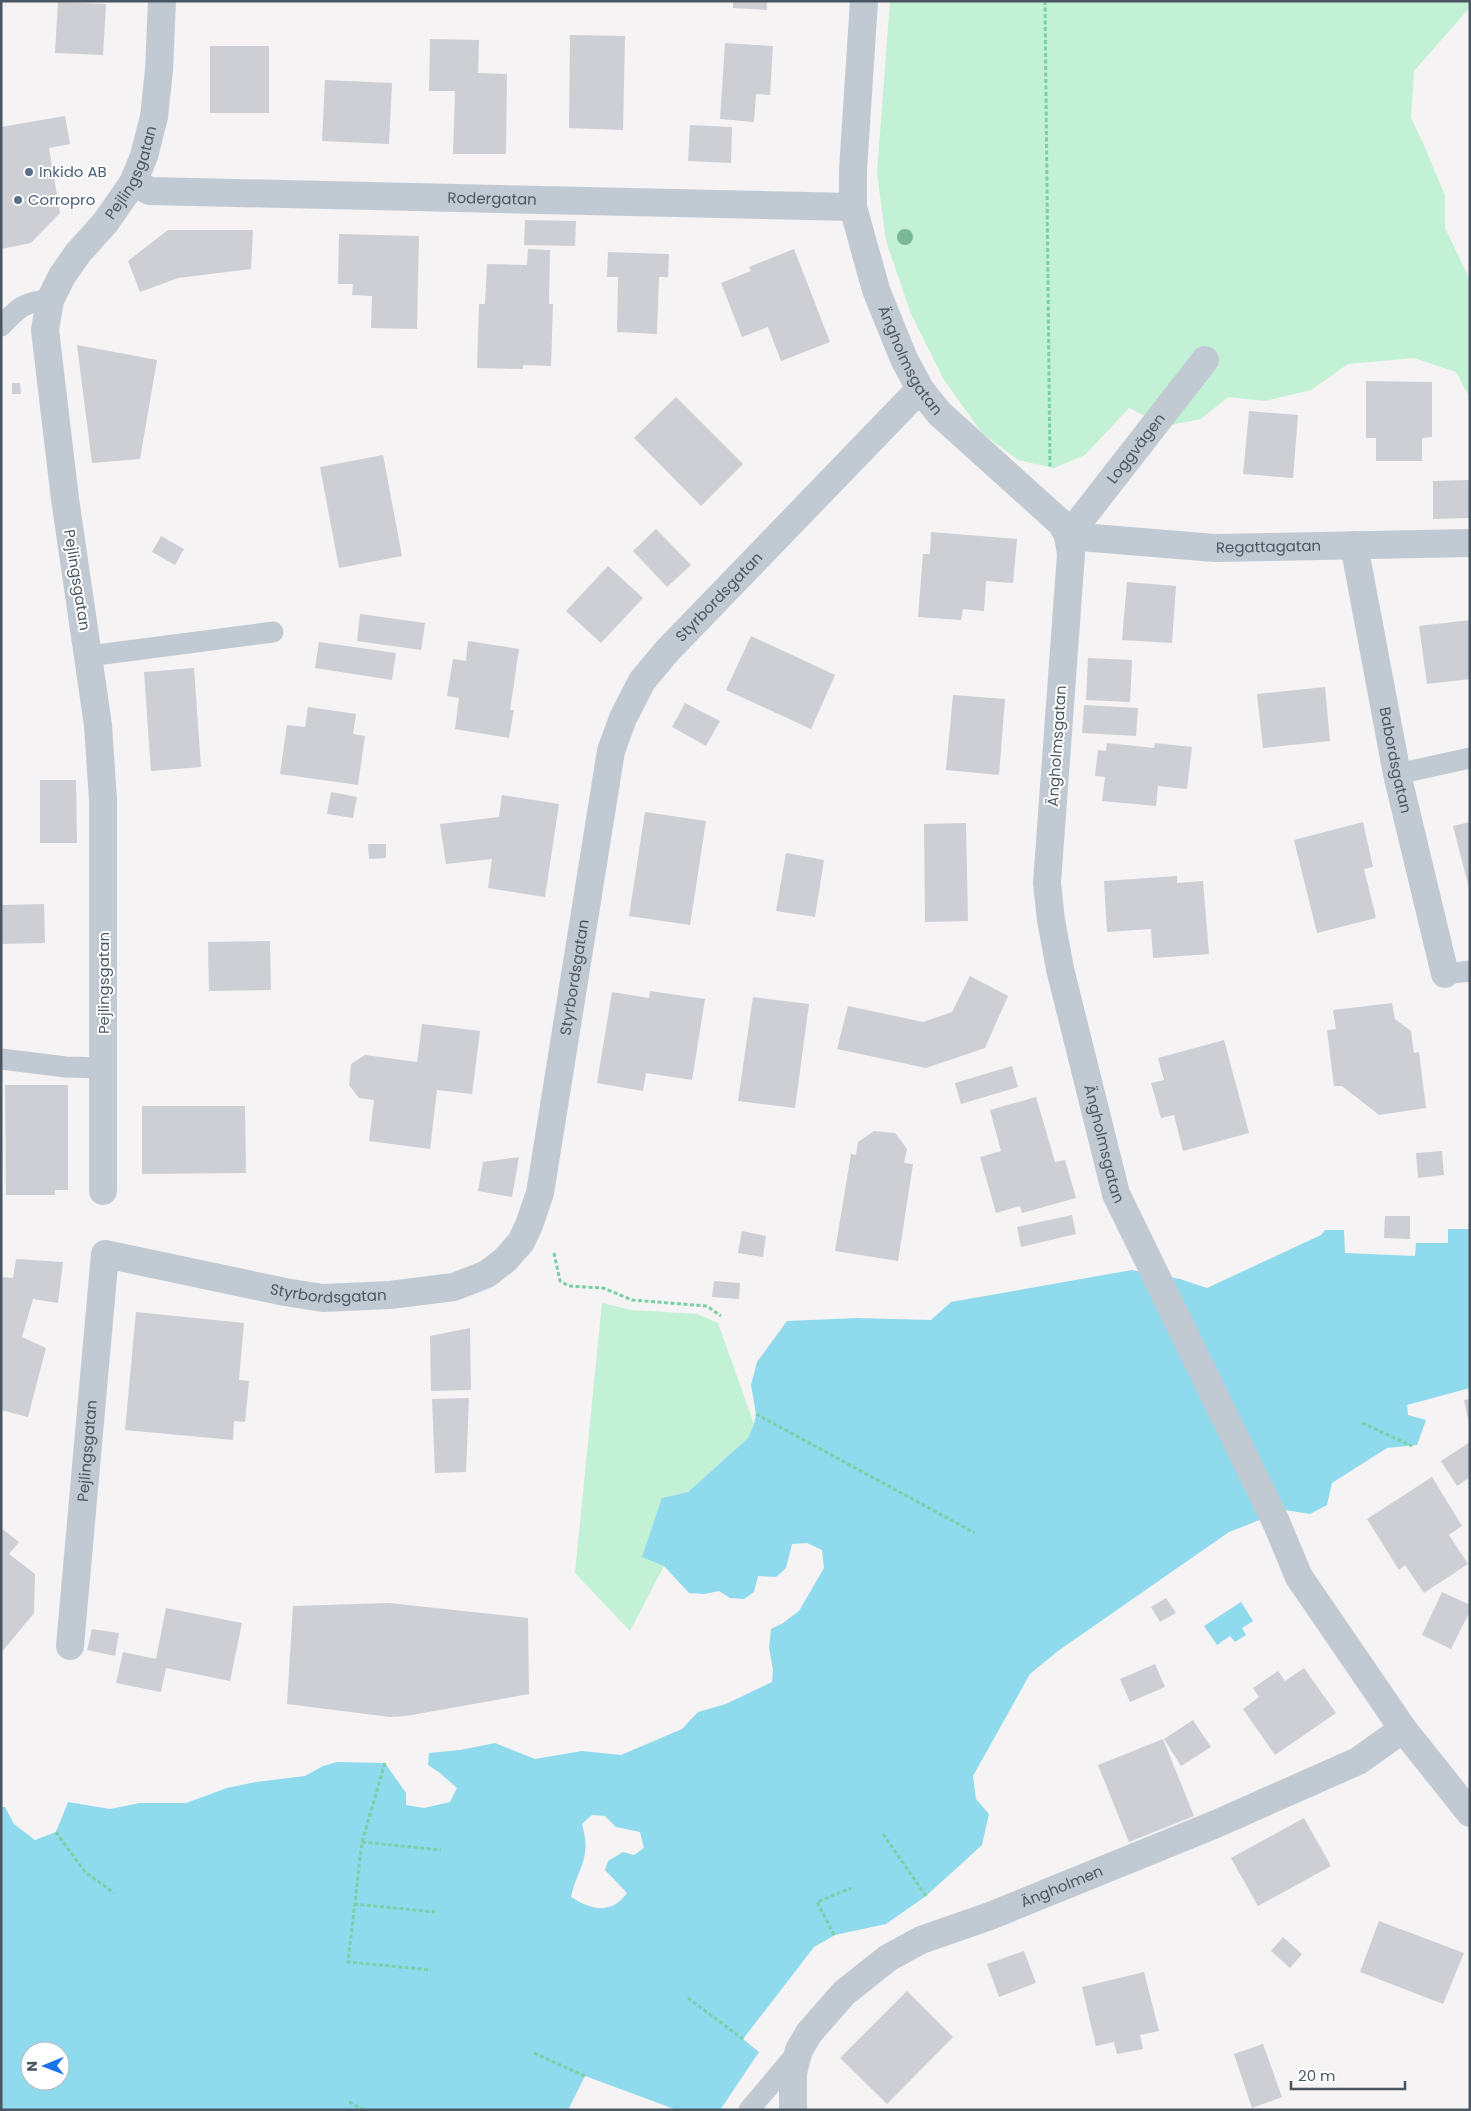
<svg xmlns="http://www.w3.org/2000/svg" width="1471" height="2111" font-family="Poppins,sans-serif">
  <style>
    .green { fill: #c3f1d5 }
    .water { fill: #90daee; fill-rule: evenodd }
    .building { fill: #cdcfd5 }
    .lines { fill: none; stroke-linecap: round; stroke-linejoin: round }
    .path { stroke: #7ad0a6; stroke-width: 3; stroke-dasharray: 4 2.5; stroke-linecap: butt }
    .lane { stroke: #c1cad2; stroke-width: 21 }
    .street { stroke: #c1cad2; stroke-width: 28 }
    .tree { fill: #7bb799 }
    .service-dot { fill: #5c6f8a; stroke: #fff; stroke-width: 2 }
    .labels { text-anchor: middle; stroke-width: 4; stroke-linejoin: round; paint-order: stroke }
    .service-label { font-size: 15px; fill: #4e5e75; stroke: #fff; text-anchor: start }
    .street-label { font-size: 15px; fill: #4a5661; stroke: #fff }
  </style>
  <rect width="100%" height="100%" fill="#f5f3f3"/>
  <!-- green -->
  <g class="green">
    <polygon points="890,1 1470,1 1470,7 1465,13 1414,71 1411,118 1422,141 1445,195 1445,228 1470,280 1470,398 1456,372 1414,358 1348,364 1311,390 1265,401 1228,397 1201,419 1165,426 1129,408 1085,455 1054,468 1018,460 982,433 944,380 911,314 886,241 877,173"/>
    <polygon points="602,1303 631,1310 697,1314 718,1323 754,1424 748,1438 688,1492 662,1498 664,1566 630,1631 575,1573"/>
  </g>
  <!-- water -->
  <g class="water">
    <path d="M1448,1229H1470V1388L1407,1405L1408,1415L1426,1420L1417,1445L1387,1448L1332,1483L1327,1505L1310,1514L1285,1510L1229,1532L1058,1651L1030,1674L973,1776L976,1799L989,1814L982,1845L926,1896L886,1924L835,1935L814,1947L743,2039L759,2052L720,2110H677L585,2076L568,2110H1V1807H5L14,1824L35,1840L56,1832L68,1802L110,1809L140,1803H186L227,1788L256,1782L305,1776L323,1766L337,1762L385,1763L406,1793V1805L424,1808L450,1802L457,1788L440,1773L428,1765L429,1753L460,1750L495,1743L535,1759L582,1751L621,1755L682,1729L698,1712L726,1704L772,1682L773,1670L769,1647L771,1629L783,1623L799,1611L824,1568L822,1550L807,1543L792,1544L786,1568L776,1577L758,1576L754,1592L744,1599L730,1598L719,1591L704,1594L689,1593L664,1566L642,1557L662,1498L688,1492L748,1438L754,1424L756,1414L751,1385L757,1362L787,1321L857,1318L931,1320L951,1302L1132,1270L1180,1279L1207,1288L1321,1235L1325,1230H1344L1345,1253L1415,1256L1416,1243H1448ZM592,1815L605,1816L616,1827L640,1832L644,1848L634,1855L623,1852L608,1861L605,1870L627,1893C611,1915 591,1910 571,1897C578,1866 592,1859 582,1824ZM30,2051H60V2081H30Z"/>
    <polygon points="1241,1602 1253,1621 1242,1628 1246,1635 1235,1642 1230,1636 1217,1645 1204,1626"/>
  </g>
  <!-- building -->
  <g class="building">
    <polygon points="733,1 767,1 767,10 733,8"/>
    <polygon points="58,2 106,4 103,55 55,53"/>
    <polygon points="570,35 625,36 623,130 569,128"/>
    <polygon points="430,39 479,40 478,73 507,74 506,154 453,154 455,91 429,91"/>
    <polygon points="725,43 773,46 770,95 756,94 754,122 720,119"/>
    <rect x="210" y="46" width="59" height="67"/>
    <polygon points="325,80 392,83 389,144 322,141"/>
    <polygon points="65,116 70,144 49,148 60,213 31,243 1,249 1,127"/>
    <polygon points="690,125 732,127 731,163 688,161"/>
    <polygon points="525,220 576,221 575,246 524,245"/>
    <polygon points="168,230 253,230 251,269 178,278 140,292 128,261"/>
    <polygon points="339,234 419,236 417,329 371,328 372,296 352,295 353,284 338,284"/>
    <polygon points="528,249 550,250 549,304 553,304 551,366 523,365 523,369 477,368 479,304 485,304 487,264 527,265"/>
    <polygon points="794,249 830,342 781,361 768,327 742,337 721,283 751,271 749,267"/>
    <polygon points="608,252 669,254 668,277 659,277 657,334 617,332 618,277 607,277"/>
    <polygon points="77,345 157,360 140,459 92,463"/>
    <polygon points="1366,381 1432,382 1432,437 1422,438 1422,461 1376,461 1376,438 1366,438"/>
    <polygon points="12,383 20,383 21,394 12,394"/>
    <polygon points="676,397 743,464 701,506 634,438"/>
    <polygon points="1249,411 1298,415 1293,478 1243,474"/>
    <polygon points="383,455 402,556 339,568 320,467"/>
    <polygon points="1470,480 1470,518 1433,519 1433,481"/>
    <polygon points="656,529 691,565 667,587 633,551"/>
    <polygon points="931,532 1017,539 1013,583 986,581 984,611 963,609 961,620 918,617 923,554 930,554"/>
    <polygon points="161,536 184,549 175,565 152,552"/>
    <polygon points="608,566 643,598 601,643 566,611"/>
    <polygon points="1127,582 1176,586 1172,643 1122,640"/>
    <polygon points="360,614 425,623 421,650 357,641"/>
    <polygon points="1470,620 1470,679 1427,684 1419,626"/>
    <polygon points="751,636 835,675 811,729 726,690"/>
    <polygon points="468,641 519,649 510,710 514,710 509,738 455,729 459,698 447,696 453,659 466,661"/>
    <polygon points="319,642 396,653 392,680 315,668"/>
    <polygon points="1088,658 1132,660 1130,702 1086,700"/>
    <polygon points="194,668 201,767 151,771 144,672"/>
    <polygon points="1325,687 1330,741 1263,748 1257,694"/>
    <polygon points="953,695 1005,699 999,775 946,770"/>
    <polygon points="685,703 720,721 706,746 672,727"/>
    <polygon points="1084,705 1138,708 1136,736 1082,733"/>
    <polygon points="308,707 356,714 353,734 365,736 358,785 280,774 287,725 305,727"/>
    <polygon points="1107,743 1154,748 1155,743 1192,747 1187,789 1158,786 1156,806 1102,801 1105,777 1095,776 1098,750 1106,751"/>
    <polygon points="40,780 76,780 77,843 40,843"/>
    <polygon points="331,792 357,797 353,818 327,814"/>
    <polygon points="502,795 559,804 545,897 488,888 492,859 446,864 440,824 499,817"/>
    <polygon points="645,812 706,821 690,925 629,916"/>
    <polygon points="1363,822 1373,867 1364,869 1376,918 1317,933 1294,840"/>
    <polygon points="1470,822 1470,888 1469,888 1453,826"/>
    <polygon points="966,823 968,921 925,922 924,824"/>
    <polygon points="368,844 386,844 386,858 369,859"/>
    <polygon points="786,853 824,860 815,917 776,911"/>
    <polygon points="1177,876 1177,883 1203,881 1209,954 1153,958 1151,929 1107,932 1104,881"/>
    <polygon points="44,904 45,943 1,944 1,905"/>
    <polygon points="270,941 271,990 209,991 208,942"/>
    <polygon points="970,976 1008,996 985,1048 926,1068 837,1049 848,1006 923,1022 952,1012"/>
    <polygon points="650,991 705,999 692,1080 646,1073 643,1091 597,1083 612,992 649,998"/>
    <polygon points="753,997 809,1004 795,1108 738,1101"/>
    <polygon points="1392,1003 1395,1019 1411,1031 1414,1053 1419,1052 1426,1108 1379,1115 1342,1086 1334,1086 1327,1030 1336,1029 1333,1010"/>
    <polygon points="422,1024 480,1031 472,1094 437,1090 430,1149 369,1141 374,1100 359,1098 349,1085 351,1064 365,1055 417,1062"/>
    <polygon points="1224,1040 1249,1133 1183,1151 1174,1115 1161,1118 1151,1083 1164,1080 1158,1058"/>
    <polygon points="1012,1066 1018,1087 961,1104 955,1083"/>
    <polygon points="5,1085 68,1085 68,1190 55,1190 55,1195 6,1195"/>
    <polygon points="1036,1097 1055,1162 1065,1160 1076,1198 1022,1213 1020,1206 996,1213 980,1157 1001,1151 990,1110"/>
    <polygon points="142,1106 245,1106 246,1173 142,1174"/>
    <polygon points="874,1131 895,1133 907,1149 904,1163 913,1164 898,1261 835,1251 851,1154 856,1155 858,1142"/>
    <polygon points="1442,1151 1444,1175 1418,1178 1416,1153"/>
    <polygon points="519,1157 512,1197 478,1191 483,1162"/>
    <polygon points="1072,1215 1076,1234 1021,1247 1017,1227"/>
    <polygon points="1385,1216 1410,1216 1410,1239 1384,1238"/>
    <polygon points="742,1231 766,1236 763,1257 738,1253"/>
    <polygon points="16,1259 63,1262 58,1303 33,1299 22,1337 46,1348 28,1417 1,1410 1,1277 13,1278"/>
    <polygon points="714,1281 740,1283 739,1299 712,1297"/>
    <polygon points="136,1312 244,1323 239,1380 249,1381 245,1422 234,1421 233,1440 125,1430"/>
    <polygon points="470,1328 471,1390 431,1391 430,1336"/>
    <polygon points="469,1398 466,1472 435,1473 432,1399"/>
    <polygon points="1470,1399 1470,1419 1468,1419 1464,1400"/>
    <polygon points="1470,1442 1470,1477 1457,1486 1441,1461"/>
    <polygon points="1432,1477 1462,1526 1449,1535 1468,1564 1424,1593 1405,1565 1399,1570 1367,1519"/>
    <polygon points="1,1528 19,1542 9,1554 35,1574 34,1613 1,1653"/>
    <polygon points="1442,1592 1470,1605 1470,1611 1451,1649 1422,1635"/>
    <polygon points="1166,1598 1176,1613 1160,1622 1151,1607"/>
    <polygon points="389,1603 528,1618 529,1694 406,1716 390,1717 287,1704 293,1606"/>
    <polygon points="166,1608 242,1623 230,1681 166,1668 161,1692 116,1683 123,1652 156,1659"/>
    <polygon points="92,1629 119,1633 115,1656 87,1650"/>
    <polygon points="1155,1664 1165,1687 1130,1702 1120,1679"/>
    <polygon points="1304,1668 1336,1713 1275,1755 1243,1709 1259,1697 1253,1688 1278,1671 1285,1681"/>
    <polygon points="1193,1720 1211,1747 1181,1766 1164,1739"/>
    <polygon points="1163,1739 1194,1816 1129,1842 1098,1765"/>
    <polygon points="1304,1818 1331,1866 1258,1906 1231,1858"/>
    <polygon points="1379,1921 1464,1953 1443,2004 1360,1972"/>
    <polygon points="1283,1937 1302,1954 1290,1968 1271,1951"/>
    <polygon points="1024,1951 1036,1983 999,1997 987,1964"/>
    <polygon points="1144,1972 1159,2031 1140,2035 1143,2049 1117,2054 1114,2042 1096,2046 1082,1987"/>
    <polygon points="907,1991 953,2037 887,2104 840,2058"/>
    <polygon points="1263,2044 1282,2097 1252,2108 1234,2054"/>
  </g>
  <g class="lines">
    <!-- path -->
    <g class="path">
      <polyline points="1045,1 1050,468"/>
      <polyline points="554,1253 560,1281 569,1286 603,1288 632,1300 707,1306 721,1316"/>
      <polyline points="756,1414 975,1533"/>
      <polyline points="1362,1423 1412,1446"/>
      <polyline points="385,1763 362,1842 348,1962 431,1970"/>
      <polyline points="56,1832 85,1872 114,1893"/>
      <polyline points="883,1834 926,1896"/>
      <polyline points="362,1842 441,1850"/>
      <polyline points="354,1904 435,1912"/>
      <polyline points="834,1935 817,1902 851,1888"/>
      <polyline points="688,1998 743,2039"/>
      <polyline points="534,2053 585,2076"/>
      <polyline points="349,2102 364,2110"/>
    </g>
    <!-- lane -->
    <g class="lane">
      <path d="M1,326C18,308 25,301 50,300"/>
      <polyline points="89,656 273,632"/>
      <polyline points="1397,774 1470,758"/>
      <polyline points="1445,974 1470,971"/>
      <polyline points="1,1059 66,1067 104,1068"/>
      <polyline points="749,2110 797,2053"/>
    </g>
    <!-- street -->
    <g class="street">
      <path id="s1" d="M864,1L853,170V207L876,290L904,359L920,389L939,413L1062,524L1068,536L1071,554L1047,883L1051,920L1060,969L1116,1194L1276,1522L1299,1577L1403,1729L1470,1813"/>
      <path id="s2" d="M133,183L150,191L853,207"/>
      <path id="s3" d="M1068,536L1215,548L1470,543"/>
      <path id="s4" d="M1068,536L1205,360"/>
      <path id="s5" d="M1354,545L1397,774L1445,974"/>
      <path id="s6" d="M103,1191V800L98,725L65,499L45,330L50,300L62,276L78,253L105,223L133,183L144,156L154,117L159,70L162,1"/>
      <path id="s7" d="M70,1646L105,1254L285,1292L323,1298L390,1295L454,1287L487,1274L505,1260L521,1242L529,1225L540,1193L611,751L623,718L642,681L667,651L920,389"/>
      <path id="s8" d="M793,2110V2072L799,2050L809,2033L844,1993L888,1958L921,1940L990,1916L1216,1824L1358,1761L1403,1729"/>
    </g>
  </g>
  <!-- trees -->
  <circle class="tree" cx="905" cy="237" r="8"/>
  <!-- markers -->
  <g class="service-dot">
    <circle cx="29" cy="172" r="5"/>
    <circle cx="18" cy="200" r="5"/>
  </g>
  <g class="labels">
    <!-- service labels -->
    <g class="service-label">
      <text x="39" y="177">Inkido AB</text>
      <text x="28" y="205">Corropro</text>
    </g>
    <!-- street labels -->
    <g class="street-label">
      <text dy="5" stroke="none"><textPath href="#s6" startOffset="1048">Pejlingsgatan</textPath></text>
      <text dy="5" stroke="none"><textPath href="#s2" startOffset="361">Rodergatan</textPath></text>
      <text dy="5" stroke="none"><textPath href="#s1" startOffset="371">Ängholmsgatan</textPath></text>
      <text dy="5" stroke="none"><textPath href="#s4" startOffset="111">Loggvägen</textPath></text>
      <text dy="5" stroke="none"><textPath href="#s3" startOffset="201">Regattagatan</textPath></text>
      <text transform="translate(77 580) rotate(81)" y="5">Pejlingsgatan</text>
      <text dy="5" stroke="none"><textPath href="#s7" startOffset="1521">Styrbordsgatan</textPath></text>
      <text transform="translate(1057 746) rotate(-86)" y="5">Ängholmsgatan</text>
      <text dy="5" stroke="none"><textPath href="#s5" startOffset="219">Babordsgatan</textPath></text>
      <text dy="5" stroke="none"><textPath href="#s7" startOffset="1101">Styrbordsgatan</textPath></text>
      <text transform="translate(104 983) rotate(-90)" y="5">Pejlingsgatan</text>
      <text dy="5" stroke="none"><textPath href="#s1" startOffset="1226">Ängholmsgatan</textPath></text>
      <text dy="5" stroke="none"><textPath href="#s7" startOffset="621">Styrbordsgatan</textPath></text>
      <text dy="5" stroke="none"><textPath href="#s7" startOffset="196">Pejlingsgatan</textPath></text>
      <text dy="5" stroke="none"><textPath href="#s8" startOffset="378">Ängholmen</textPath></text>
    </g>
  </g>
  <!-- border -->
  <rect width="1471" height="2111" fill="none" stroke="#4a5661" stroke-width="5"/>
  <!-- north arrow -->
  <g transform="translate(45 2066) rotate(269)"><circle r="24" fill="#ffffff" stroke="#b7bbc0"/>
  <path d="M0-4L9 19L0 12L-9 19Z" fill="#1a73e8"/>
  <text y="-8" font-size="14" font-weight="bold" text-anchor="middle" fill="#4a5661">N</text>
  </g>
  <!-- scale -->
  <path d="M1291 2081v8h114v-8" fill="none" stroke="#4a5661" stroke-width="2.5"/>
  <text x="1298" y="2081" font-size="15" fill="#4a5661" stroke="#ffffff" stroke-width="4" paint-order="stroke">20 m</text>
</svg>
